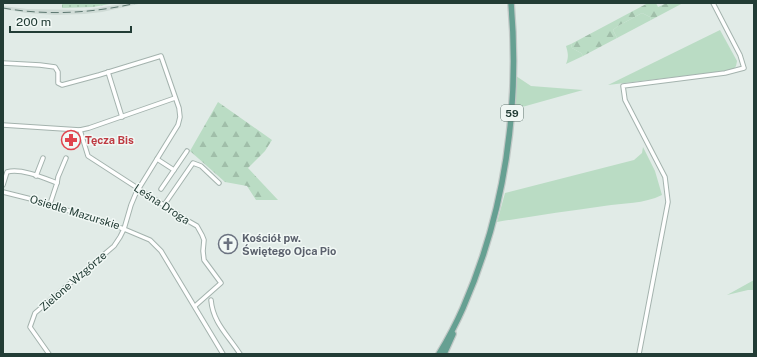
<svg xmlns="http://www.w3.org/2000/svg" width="757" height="357" font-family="'Public Sans',sans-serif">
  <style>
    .built { fill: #cfdbd6 }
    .grass { fill: #badcc4 }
    .forest { fill: url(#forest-firs) }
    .garden { fill: url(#garden-dots) }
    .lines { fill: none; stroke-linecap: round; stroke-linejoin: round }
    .street-casing { stroke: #a4b3ae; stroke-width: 5.5 }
    .primary-casing { stroke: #c1c8c6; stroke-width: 8 }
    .street { stroke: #fff; stroke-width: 3.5 }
    .primary { stroke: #66a092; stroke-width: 5.5 }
    .rail { stroke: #5c7770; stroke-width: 1; stroke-dasharray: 8 4; stroke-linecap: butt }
    .labels { text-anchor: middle; stroke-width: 3; stroke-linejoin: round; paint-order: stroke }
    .shield { fill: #f1f8f5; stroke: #60746f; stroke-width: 1 }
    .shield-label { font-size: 10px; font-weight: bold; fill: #223c35 }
    .health-label { font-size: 11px; font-weight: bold; fill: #be3a42; stroke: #f1f8f5; text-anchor: start }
    .street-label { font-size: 11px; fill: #223c35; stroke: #f1f8f5 }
    .worship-label { font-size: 11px; font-weight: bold; fill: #5b616d; stroke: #f1f8f5; text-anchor: start }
  </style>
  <defs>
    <pattern id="forest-firs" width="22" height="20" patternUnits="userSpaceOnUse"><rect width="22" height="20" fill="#badcc4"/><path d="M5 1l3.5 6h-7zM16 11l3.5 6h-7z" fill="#a0bea9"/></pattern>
    <pattern id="garden-dots" width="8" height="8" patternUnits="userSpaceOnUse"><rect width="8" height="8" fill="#badcc4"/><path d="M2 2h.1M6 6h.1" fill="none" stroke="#a0bea9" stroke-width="1.8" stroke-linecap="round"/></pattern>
  </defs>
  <rect width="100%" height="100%" fill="#e1ebe7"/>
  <!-- built -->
  <polygon class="built" points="128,3 143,3 102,12 84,14 55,15 26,13 3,9 3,6 27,9 85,10"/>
  <!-- grass -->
  <g class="grass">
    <polygon points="642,13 650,17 651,20 617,38 613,30 618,26"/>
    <polygon points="720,30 737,61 736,66 733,70 608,85"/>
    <path d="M571,44L572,48L581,53L583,56L566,64C569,57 568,53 566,46Z"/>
    <polygon points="516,76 531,86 583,90 515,109"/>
    <path d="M643,147L655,171L662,195C644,204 623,203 604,206C568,211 533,216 497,222L505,193L634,160L642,153Z"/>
    <polygon points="754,280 754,290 748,290 727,295"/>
  </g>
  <!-- forest -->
  <g class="forest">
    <polygon points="648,3 656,3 658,7 667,3 683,3 651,20 650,17 642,13 618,26 613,30 617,38 583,56 581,53 572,48 571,44"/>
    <polygon points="218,102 272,140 265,151 248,168 278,200 256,200 247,186 225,182 190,151"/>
  </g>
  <!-- garden -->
  <polygon class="garden" points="62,3 115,3 93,7 62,8"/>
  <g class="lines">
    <defs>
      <g id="street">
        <polyline points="3,63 40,65 55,67 58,72 58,83 62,85 99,75 161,56 179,108 180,117 178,125 136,193 131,205 124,229 39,201 3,192"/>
        <polyline points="108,72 122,117"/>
        <polyline points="3,125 80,130 89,128 175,98"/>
        <polyline points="80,130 88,156 190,222 197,226 202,235 204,240 203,251 204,260 221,283 195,306"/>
        <polyline points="157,159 174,170 161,189"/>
        <polyline points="174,170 187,151"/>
        <polyline points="36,176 43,158"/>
        <polyline points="57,183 58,177 66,158"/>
        <path d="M3,185L7,172C21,168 44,178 57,183L50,204"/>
        <polyline points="164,205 193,163 201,166 219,183"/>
        <path d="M211,300C213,323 228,335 240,354"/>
        <polyline points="49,354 30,327 35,313 114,246 120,237 124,229 150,240 161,251 223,354"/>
        <polyline points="639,354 668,202 665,177 625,100 623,86 725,73 744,68 740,55 713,3"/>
      </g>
      <g id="primary">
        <path d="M439,354C448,339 456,324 463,308C505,212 520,107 511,3"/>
        <polyline points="444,354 453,334"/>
      </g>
    </defs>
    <!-- street casing -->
    <use href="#street" class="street-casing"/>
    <!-- primary casing -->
    <use href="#primary" class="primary-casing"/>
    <!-- street -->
    <use href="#street" class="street"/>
    <!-- primary -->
    <use href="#primary" class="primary"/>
    <!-- rail -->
    <path class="rail" d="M3,8C48,16 93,13 137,3"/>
  </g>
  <!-- icons -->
  <defs>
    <symbol id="pharmacy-ring" viewBox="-11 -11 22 22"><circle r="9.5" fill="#f1f8f5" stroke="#e0444e" stroke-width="1.5"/><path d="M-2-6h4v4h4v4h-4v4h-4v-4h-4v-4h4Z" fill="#e0444e"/></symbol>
    <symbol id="church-ring" viewBox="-11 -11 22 22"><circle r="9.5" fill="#f1f8f5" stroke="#6b7280" stroke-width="1.5"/><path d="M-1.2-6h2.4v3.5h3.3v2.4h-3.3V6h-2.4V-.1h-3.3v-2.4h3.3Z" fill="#6b7280"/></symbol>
  </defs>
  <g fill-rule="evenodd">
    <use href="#pharmacy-ring" x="60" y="129" width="22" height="22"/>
    <use href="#church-ring" x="217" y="233" width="22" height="22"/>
  </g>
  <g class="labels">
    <!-- shield labels -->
    <rect class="shield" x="501" y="105" width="22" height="16" rx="3"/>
    <g class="shield-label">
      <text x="512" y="117">59</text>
    </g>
    <!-- health labels -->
    <g class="health-label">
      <text x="85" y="144">Tęcza Bis</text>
    </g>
    <!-- street labels -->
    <g class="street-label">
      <text transform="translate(162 204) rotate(33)" y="4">Leśna Droga</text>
      <text transform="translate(75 212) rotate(17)" y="4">Osiedle Mazurskie</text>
      <text transform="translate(73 281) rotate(-41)" y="4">Zielone Wzgórze</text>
    </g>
    <!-- worship labels -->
    <g class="worship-label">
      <text x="242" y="242">Kościół pw.<tspan x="242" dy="13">Świętego Ojca Pio</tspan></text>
    </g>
  </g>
  <!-- border -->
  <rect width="757" height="357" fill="none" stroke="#223c35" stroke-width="8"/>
  <!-- scale -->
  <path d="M10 26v6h121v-6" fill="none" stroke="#223c35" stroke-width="2"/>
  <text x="16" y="26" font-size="12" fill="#223c35" stroke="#f1f8f5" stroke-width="3" paint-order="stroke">200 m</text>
</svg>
